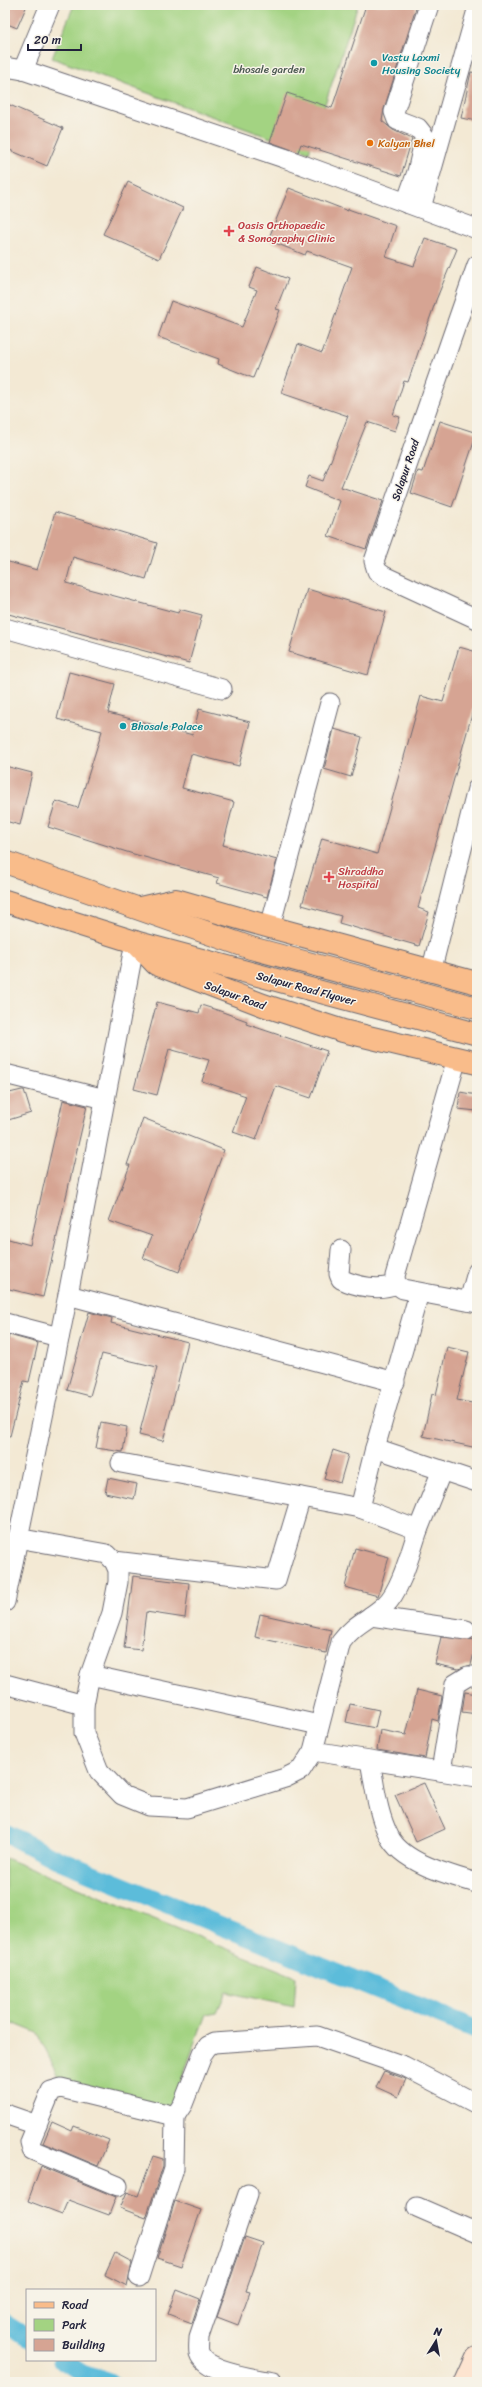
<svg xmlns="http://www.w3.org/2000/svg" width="482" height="2387" font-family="Sriracha,sans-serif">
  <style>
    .green { fill: #a3d382; stroke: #627a5e }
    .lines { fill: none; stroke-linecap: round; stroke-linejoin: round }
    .canal { stroke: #5cbcda; stroke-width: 19 }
    .building { fill: #d6a493 }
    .street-casing { stroke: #6b6871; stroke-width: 21 }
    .secondary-casing { stroke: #6b6871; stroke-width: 24 }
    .primary-casing { stroke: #6b6871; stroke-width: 24 }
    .highway-casing { stroke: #6b6871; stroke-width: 24 }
    .street { stroke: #fff; stroke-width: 19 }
    .secondary { stroke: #fde4d0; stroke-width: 22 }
    .primary { stroke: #f9bc8a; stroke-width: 22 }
    .highway { stroke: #f9bc8a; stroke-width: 22 }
    .culture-dot { fill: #0f9aa8; stroke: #f7f3e8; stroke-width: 1.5 }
    .food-dot { fill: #e8710a; stroke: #f7f3e8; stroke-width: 1.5 }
    .health-dot { fill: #e0444e; stroke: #f7f3e8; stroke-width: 1.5 }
    .labels { text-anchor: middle; stroke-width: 3; stroke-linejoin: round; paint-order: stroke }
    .culture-label { font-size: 11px; fill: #0d838f; stroke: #f7f3e8; text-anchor: start }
    .park-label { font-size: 11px; fill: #495750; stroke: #f7f3e8 }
    .food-label { font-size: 11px; fill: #c56008; stroke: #f7f3e8; text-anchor: start }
    .health-label { font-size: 11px; fill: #be3a42; stroke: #f7f3e8; text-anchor: start }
    .street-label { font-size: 11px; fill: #22223b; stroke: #f7f3e8 }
  </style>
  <rect width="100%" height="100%" fill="#f7f3e8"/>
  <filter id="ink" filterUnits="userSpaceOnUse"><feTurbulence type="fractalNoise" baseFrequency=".025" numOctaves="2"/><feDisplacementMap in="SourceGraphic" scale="8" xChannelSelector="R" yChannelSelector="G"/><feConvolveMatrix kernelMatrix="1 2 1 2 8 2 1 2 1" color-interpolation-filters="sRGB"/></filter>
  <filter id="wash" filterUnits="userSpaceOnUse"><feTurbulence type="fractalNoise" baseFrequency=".012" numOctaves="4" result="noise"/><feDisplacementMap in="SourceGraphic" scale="16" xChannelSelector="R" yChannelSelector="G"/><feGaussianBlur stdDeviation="0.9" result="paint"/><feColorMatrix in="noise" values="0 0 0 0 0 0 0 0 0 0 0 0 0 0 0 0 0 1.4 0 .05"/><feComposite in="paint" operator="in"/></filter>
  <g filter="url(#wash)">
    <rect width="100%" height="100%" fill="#f3e9d4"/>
    <!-- green -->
    <g class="green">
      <polygon points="74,5 358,5 309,152 52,58"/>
      <polygon points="5,1858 296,1977 294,2007 226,1992 217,2012 206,2014 173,2102 167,2107 60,2079 37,2033 5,2020"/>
    </g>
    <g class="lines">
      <!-- canal -->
      <g class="canal">
        <polyline points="5,1833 54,1858 477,2030"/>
        <polyline points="5,2323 27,2337"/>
        <polyline points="63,2360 83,2373 109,2382"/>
      </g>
    </g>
    <g id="blocks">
      <!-- building -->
      <g class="building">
        <polygon points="5,5 27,5 17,28 5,23"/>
        <polygon points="366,5 417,5 384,109 382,121 393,130 412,139 401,176 301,144 298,152 270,142 287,93 332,108"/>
        <polygon points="471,72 477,73 477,121 461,118"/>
        <polygon points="5,103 63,128 47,166 5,148"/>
        <polygon points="128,182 183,208 159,259 103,234"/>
        <polygon points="289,188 348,211 348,209 396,226 386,257 414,266 425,238 457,249 436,300 408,382 404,381 393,415 400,417 395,431 367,422 341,487 383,501 366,549 328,536 340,501 305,487 309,476 323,481 348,416 281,393 298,344 322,353 352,267 307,251 305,255 268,240"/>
        <polygon points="257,267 288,279 276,309 280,310 253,378 218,364 219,359 158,337 171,301 242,327 257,290 249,287"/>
        <polygon points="440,421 477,433 452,507 411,493 418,471 423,472"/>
        <polygon points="55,512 157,543 146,579 73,557 66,583 178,613 179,609 202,615 189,663 5,613 5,561 37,570"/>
        <polygon points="307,589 386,612 368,675 289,652"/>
        <polygon points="459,647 477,652 477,696 418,908 429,912 419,946 339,923 341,916 302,905 322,838 377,854 421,696 443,702"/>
        <polygon points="69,672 115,684 108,713 193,735 199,709 250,722 239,766 191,754 182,788 234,802 223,845 277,860 267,897 217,883 219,878 130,853 48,827 56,801 78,808 102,731 57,719"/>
        <polygon points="334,729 362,737 351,777 324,769"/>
        <polygon points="5,766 32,773 20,825 5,821"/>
        <polygon points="157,1002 199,1013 201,1005 220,1011 247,1021 246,1024 327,1051 311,1098 276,1086 256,1140 233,1132 246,1096 202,1081 209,1060 169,1049 157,1095 134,1089"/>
        <polygon points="22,1090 24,1090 31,1113 5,1121 5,1094"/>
        <polygon points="460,1092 477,1095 477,1111 458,1109"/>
        <polygon points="63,1100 87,1106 43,1297 5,1288 5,1238 30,1245"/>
        <polygon points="143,1118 224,1150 179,1272 143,1258 152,1236 109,1221 130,1165 127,1165"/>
        <polygon points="89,1312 112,1318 111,1323 188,1342 163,1441 139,1435 157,1367 102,1354 90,1396 67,1390"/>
        <polygon points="9,1335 38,1343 29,1382 24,1381 10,1436 5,1435 5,1352"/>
        <polygon points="447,1347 469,1352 457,1400 477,1404 477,1448 423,1436 432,1394 436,1395"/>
        <polygon points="101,1422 127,1427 123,1452 96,1448"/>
        <polygon points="333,1450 348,1455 340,1483 324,1478"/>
        <polygon points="108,1478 137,1484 134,1499 105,1493"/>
        <polygon points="355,1548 389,1557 378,1596 345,1587"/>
        <polygon points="133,1576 189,1583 185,1618 146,1612 141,1650 124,1648"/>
        <polygon points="260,1614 331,1630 326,1653 255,1637"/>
        <polygon points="441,1637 477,1640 471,1665 458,1669 435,1664"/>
        <polygon points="417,1690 442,1696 438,1721 432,1719 425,1758 377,1750 380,1730 406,1735"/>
        <polygon points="465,1692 477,1694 477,1714 462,1712"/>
        <polygon points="350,1704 379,1710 375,1728 346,1722"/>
        <polygon points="424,1783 445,1829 416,1842 395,1795"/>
        <polygon points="384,2071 406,2079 398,2097 376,2087"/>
        <polygon points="52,2122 72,2131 74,2126 109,2140 98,2166 43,2143"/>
        <polygon points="153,2156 163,2159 163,2166 146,2218 120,2208 127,2192 138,2196"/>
        <polygon points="41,2166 116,2197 109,2215 68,2200 62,2214 28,2201"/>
        <polygon points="175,2201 201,2210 181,2266 157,2258"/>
        <polygon points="245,2237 263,2243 246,2291 250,2292 238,2325 217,2317"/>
        <polygon points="115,2253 132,2262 127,2286 105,2275"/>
        <polygon points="177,2290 200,2299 192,2323 168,2314"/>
      </g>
    </g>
  </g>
  <g filter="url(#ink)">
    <use href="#blocks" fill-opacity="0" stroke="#6b6871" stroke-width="1"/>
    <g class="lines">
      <defs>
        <g id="street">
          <polyline points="5,67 23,70 284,158 477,229"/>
          <polyline points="23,70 50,5"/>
          <polyline points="406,203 417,172 425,137 418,128 397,120 394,112 429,5"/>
          <polyline points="421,208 477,10"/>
          <polyline points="477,265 374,561 377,571 384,576 477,619"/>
          <polyline points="5,628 222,689"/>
          <polyline points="270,927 330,703"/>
          <polyline points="431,972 477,789"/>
          <polyline points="457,1058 395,1276 396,1284 403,1289 477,1303"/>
          <polyline points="5,1074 105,1099"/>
          <path d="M341,1250L339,1274L341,1279C357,1287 380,1291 396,1284"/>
          <polyline points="68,1295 395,1382"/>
          <polyline points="469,1301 477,1272"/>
          <polyline points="5,1323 59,1337"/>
          <polyline points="375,1448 477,1482"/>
          <polyline points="121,1463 360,1508"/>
          <polyline points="418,1530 442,1470"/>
          <path d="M17,1538L107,1554L114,1561L118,1570V1582L112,1613L90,1675L84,1705V1733L99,1771L122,1795L149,1806L187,1808L285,1778L301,1770L313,1751L341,1642C355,1623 369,1620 385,1605C401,1591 411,1550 418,1530L360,1508L375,1448L419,1293"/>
          <polyline points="114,1561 276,1580 301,1497"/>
          <polyline points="5,1602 68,1295 135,942"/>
          <polyline points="371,1616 466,1630"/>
          <polyline points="90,1675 319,1725"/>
          <polyline points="5,1684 84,1705"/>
          <polyline points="313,1751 477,1777"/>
          <path d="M370,1761C375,1786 377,1813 389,1836C402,1863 450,1875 477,1883"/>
          <polyline points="441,1771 455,1684 468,1676 477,1676"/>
          <polyline points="5,2114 37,2125"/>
          <polyline points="118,2186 32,2150 30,2142 51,2091 61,2088 175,2116 183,2104 203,2053 208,2046 214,2043 317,2036 404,2066 477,2104"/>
          <path d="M248,2194L199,2337C199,2342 198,2349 199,2353C205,2373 255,2378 273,2382"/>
          <polyline points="417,2207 477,2233"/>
          <polyline points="139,2277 174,2168 175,2116"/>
        </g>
        <polyline id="secondary" points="466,2382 477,2358"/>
        <g id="primary">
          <polyline points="140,908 176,900 270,927 477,983"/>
          <polyline points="135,942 156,964 263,1005 343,1031 477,1063"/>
        </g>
        <g id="highway">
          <polyline points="5,862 251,948 477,1008"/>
          <polyline points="5,901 135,942 477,1034"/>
        </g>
      </defs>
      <!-- street casing -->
      <use href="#street" class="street-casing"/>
      <!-- secondary casing -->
      <use href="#secondary" class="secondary-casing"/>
      <!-- primary casing -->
      <use href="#primary" class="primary-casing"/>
      <!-- highway casing -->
      <use href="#highway" class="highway-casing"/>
      <!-- street -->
      <use href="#street" class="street"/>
      <!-- secondary -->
      <use href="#secondary" class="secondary"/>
      <!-- primary -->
      <use href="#primary" class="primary"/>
      <!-- highway -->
      <use href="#highway" class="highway"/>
    </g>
  </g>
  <!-- markers -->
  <g class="culture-dot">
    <circle cx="374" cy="63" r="4"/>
    <circle cx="123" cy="726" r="4"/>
  </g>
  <circle class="food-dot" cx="370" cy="143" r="4"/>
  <g class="health-dot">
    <path d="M227 225h4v4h4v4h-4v4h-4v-4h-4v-4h4z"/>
    <path d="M327 871h4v4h4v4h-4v4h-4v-4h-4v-4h4z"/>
  </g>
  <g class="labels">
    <!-- culture labels -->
    <g class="culture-label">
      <text x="382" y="61">Vastu Laxmi<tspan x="382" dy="13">Housing Society</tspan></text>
      <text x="131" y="730">Bhosale Palace</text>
    </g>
    <!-- park labels -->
    <g class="park-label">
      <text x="269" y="73">bhosale garden</text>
    </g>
    <!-- food labels -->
    <g class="food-label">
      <text x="378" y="147">Kalyan Bhel</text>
    </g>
    <!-- health labels -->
    <g class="health-label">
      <text x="238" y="229">Oasis Orthopaedic<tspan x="238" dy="13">&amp; Sonography Clinic</tspan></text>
      <text x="338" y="875">Shraddha<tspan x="338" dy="13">Hospital</tspan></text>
    </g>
    <!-- street labels -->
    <g class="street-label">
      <text transform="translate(405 470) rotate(-71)" y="4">Solapur Road</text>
      <text transform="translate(306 988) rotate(15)" y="4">Solapur Road Flyover</text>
      <text transform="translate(235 995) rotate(20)" y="4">Solapur Road</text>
    </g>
  </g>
  <!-- margin -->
  <rect width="482" height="2387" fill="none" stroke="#f7f3e8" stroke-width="20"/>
  <!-- legend -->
  <rect x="26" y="2289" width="130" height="72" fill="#f7f3e8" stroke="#a29fa3"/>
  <rect x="34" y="2302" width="20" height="6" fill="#f9bc8a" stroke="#a29fa3"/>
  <text x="62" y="2309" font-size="12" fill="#22223b">Road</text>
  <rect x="34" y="2319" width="20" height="12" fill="#a3d382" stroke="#a29fa3"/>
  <text x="62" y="2329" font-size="12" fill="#22223b">Park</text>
  <rect x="34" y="2339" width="20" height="12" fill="#d6a493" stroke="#a29fa3"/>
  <text x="62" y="2349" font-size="12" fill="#22223b">Building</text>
  <!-- north arrow -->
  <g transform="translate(436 2341) rotate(11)" stroke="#f7f3e8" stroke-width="3" paint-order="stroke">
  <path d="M0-3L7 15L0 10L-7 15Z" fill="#22223b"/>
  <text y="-6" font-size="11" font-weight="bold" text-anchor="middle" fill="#22223b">N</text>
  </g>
  <!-- scale -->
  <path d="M28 44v6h53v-6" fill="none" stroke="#22223b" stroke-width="2"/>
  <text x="34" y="44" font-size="12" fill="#22223b" stroke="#f7f3e8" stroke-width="3" paint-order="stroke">20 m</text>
</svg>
